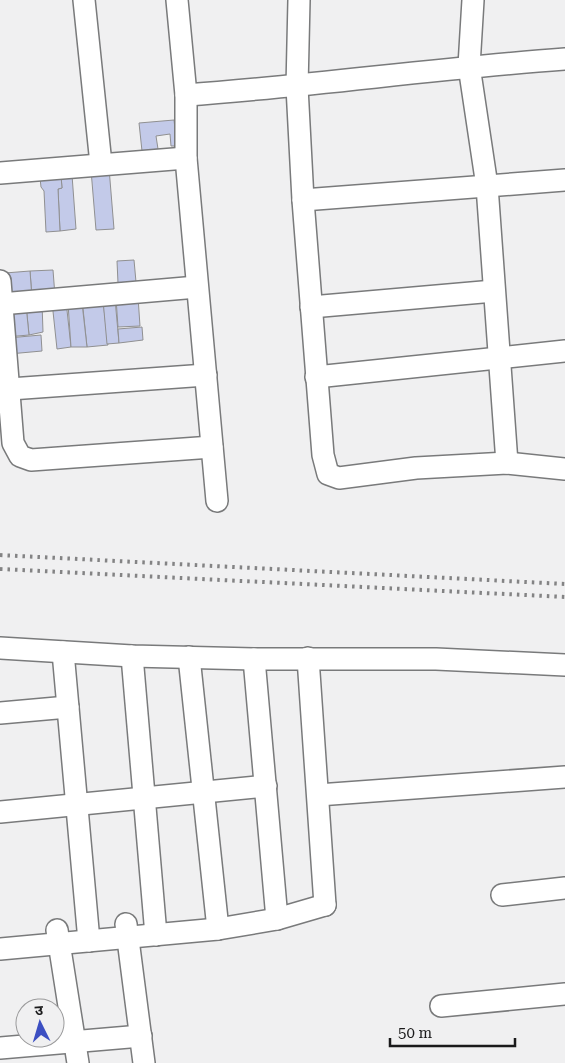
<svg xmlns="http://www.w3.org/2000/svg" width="565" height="1063" font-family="'Roboto Serif','Noto Sans Devanagari',serif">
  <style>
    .building { fill: #c3cae9; stroke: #909091 }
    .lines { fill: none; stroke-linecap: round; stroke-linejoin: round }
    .minor-casing { stroke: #797a7b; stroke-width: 24 }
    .minor { stroke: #fff; stroke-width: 21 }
    .rail { stroke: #838384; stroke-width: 4; stroke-dasharray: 2.5 5; stroke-linecap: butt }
  </style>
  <rect width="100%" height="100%" fill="#f0f0f1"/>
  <!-- building -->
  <g class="building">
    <polygon points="174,120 177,146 171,146 170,134 156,136 158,149 142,151 139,123"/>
    <polygon points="109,168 114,229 96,230 91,170"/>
    <polygon points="72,175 76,229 60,231 58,189 62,188 61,176"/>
    <polygon points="61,176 62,188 58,189 60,231 46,232 44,191 41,187 40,178"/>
    <polygon points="134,260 136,282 118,283 117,261"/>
    <polygon points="53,270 55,296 32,298 30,271"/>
    <polygon points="30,271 32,298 7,301 5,273"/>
    <polygon points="138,297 140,326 118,327 116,298"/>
    <polygon points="82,299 103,300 108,345 87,347"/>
    <polygon points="115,299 119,343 107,344 103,300"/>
    <polygon points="66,301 71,347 57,349 52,302"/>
    <polygon points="42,303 43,332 29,335 26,305"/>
    <polygon points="82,303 87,347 71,347 68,304"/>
    <polygon points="26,305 29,335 6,337 3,307"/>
    <polygon points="142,327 143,340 119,343 118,329"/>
    <polygon points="41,335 42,351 9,354 8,338"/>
  </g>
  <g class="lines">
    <defs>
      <g id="minor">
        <polyline points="84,0 101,164"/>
        <polyline points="177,0 186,95 186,158 217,501"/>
        <polyline points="299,0 297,87 303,200 323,455 328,474 339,478 416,468 507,463 565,469"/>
        <polyline points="473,0 469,66 487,186 507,463"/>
        <path d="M186,95C313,86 438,68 565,59"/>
        <polyline points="0,173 186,158"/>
        <polyline points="303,200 565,180"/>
        <polyline points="0,281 13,443 20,456 31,460 212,447"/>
        <polyline points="0,304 197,287"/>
        <polyline points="311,307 494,291"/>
        <polyline points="316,377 565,351"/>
        <polyline points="10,389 206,375"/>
        <polyline points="0,648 132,656 254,659 436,659 565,665"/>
        <polyline points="63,652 89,941"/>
        <polyline points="132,656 156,935"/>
        <polyline points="189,657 218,929"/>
        <polyline points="308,658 325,905"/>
        <polyline points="254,659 277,919"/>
        <polyline points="0,713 68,707"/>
        <polyline points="318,795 565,777"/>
        <polyline points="0,812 266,786"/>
        <polyline points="502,895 565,888"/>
        <polyline points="126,924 144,1063"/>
        <polyline points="57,930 78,1063"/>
        <polyline points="0,949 218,929 277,919 325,905"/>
        <polyline points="441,1006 565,994"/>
        <polyline points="0,1048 141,1036"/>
      </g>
    </defs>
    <!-- minor casing -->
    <use href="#minor" class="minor-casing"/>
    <!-- minor -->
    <use href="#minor" class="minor"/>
    <!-- rail -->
    <g class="rail">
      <polyline points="0,555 565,584"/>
      <polyline points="0,569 565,597"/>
    </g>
  </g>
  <!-- north arrow -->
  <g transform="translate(40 1023) rotate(355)"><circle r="24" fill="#f0f0f1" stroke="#9a9a9b"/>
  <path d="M0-4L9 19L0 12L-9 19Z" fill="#3c4fc2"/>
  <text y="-8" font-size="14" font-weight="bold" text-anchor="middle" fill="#1a1a1b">उ</text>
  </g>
  <!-- scale -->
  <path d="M390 1038v8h125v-8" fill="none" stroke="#1a1a1b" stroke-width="2.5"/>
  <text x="398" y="1038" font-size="15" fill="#1a1a1b" stroke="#f0f0f1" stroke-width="4" paint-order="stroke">50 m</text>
</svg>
